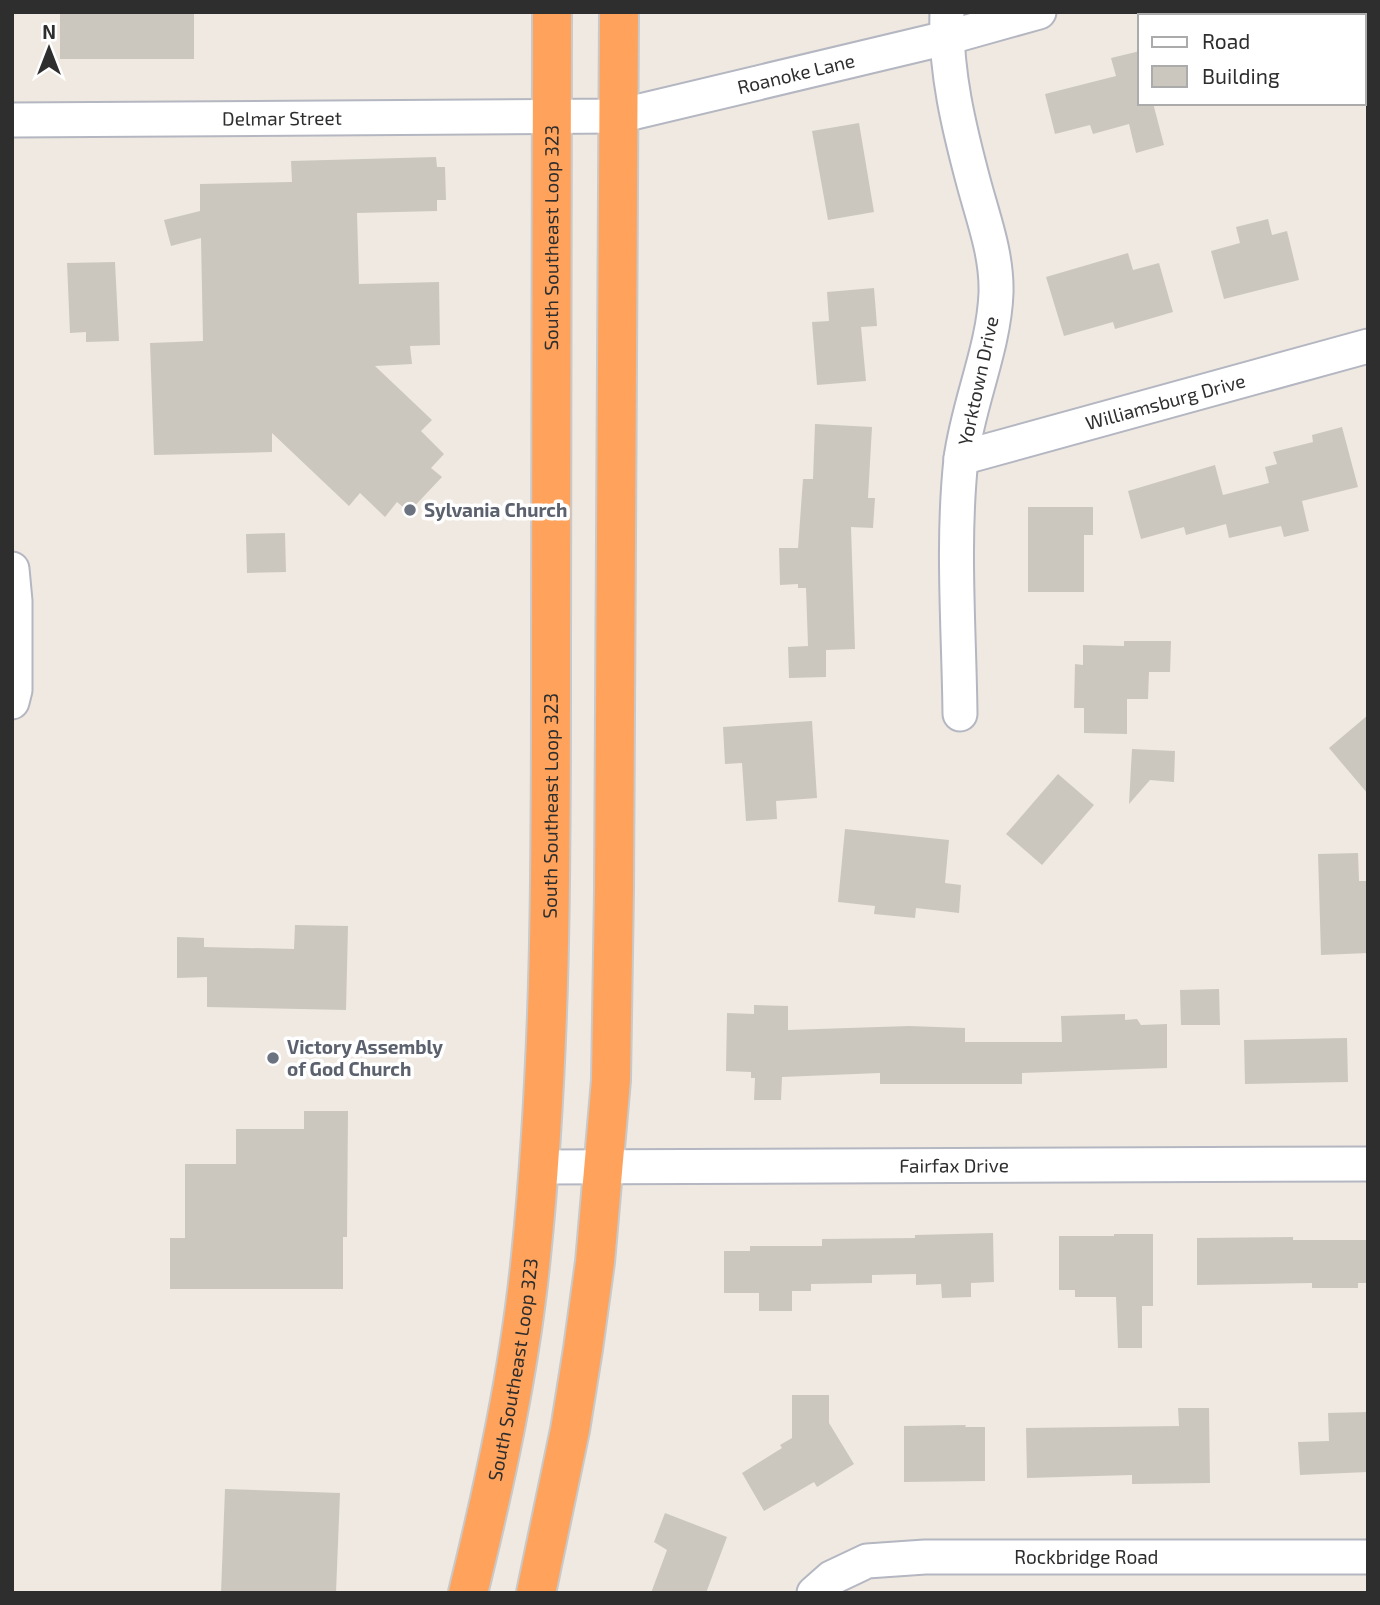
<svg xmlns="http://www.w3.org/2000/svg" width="1380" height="1605" font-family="'Exo 2',sans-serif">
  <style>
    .building { fill: #cbc7bf }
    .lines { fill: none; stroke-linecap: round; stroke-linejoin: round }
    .street-casing { stroke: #b4b7c1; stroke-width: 37 }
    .highway-casing { stroke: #c9c9c9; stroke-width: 42 }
    .street { stroke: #fff; stroke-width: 33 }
    .highway { stroke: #ffa35c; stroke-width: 38 }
    .worship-dot { fill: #6b7280; stroke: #fff; stroke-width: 2.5 }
    .labels { text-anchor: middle; stroke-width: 7; stroke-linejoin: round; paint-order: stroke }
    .street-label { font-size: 19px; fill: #2e2e2e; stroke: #fff }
    .worship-label { font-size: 19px; font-weight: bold; fill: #5b616d; stroke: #fff; text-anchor: start }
  </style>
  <rect width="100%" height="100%" fill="#efe9e1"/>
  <!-- building -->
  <g class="building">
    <rect x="60" y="12" width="134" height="47"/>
    <polygon points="1140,51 1140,103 1153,103 1164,145 1136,153 1129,124 1093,134 1090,125 1055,134 1045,94 1116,76 1111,58"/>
    <polygon points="859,123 874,212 828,220 812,131"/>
    <polygon points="436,157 437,167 445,167 446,200 437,200 437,211 357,213 359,284 439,282 440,345 410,346 412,364 375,366 432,420 421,431 444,454 431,468 442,477 409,512 397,502 385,517 360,493 349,506 272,433 272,452 154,455 150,343 203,341 201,238 171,246 164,220 200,211 200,184 292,182 291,161"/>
    <polygon points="1268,219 1272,235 1287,231 1299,280 1224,299 1211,251 1240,243 1236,227"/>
    <polygon points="1128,253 1133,270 1159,263 1173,312 1115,329 1113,322 1064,336 1046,277"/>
    <polygon points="115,262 119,341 86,342 86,332 70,333 67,263"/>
    <polygon points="874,288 877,326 861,327 866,381 817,385 812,322 829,321 827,292"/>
    <polygon points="815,424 872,427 868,498 875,498 873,528 851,527 855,649 826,650 826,677 789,678 788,647 808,646 806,588 798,588 798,584 780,585 779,548 798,548 803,479 813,479"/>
    <polygon points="1342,427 1358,487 1302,501 1309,531 1284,537 1281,526 1229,538 1226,524 1186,535 1184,527 1141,539 1128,491 1215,465 1223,495 1269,483 1265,467 1277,464 1273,452 1313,442 1312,435"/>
    <polygon points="1028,507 1093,507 1093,535 1084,535 1084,592 1028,592"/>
    <polygon points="285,533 286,572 247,573 246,534"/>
    <polygon points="1124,641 1171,641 1170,672 1149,672 1148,699 1127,699 1127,734 1084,733 1084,708 1074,708 1075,664 1083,665 1083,645 1124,646"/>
    <polygon points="1368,715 1368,794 1329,748"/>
    <polygon points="812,721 817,798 776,801 777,819 746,821 742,763 725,764 723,727"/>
    <polygon points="1132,749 1175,751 1174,782 1150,780 1129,804"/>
    <polygon points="1058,774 1094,805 1042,865 1006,834"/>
    <polygon points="845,829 949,840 945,883 961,885 959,913 916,908 915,918 874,914 875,906 838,902"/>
    <polygon points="1358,853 1359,881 1368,881 1368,953 1321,955 1318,854"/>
    <polygon points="295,925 348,926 346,1010 207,1007 207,977 177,978 177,937 204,938 204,947 294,949"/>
    <polygon points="1219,989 1220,1025 1181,1025 1180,990"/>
    <polygon points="754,1005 788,1006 788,1030 909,1026 965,1028 965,1042 1062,1042 1061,1016 1125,1014 1125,1020 1137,1019 1141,1025 1167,1024 1167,1068 1022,1073 1022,1084 880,1084 880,1073 782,1077 781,1100 754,1100 755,1078 751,1078 751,1072 726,1071 727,1013 754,1014"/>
    <polygon points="1347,1038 1348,1082 1245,1084 1244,1040"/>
    <polygon points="304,1111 348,1111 347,1237 343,1237 343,1289 170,1289 170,1238 185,1238 185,1164 236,1164 236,1129 304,1129"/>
    <polygon points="993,1233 994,1282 971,1283 971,1297 942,1298 941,1284 916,1285 916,1274 872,1275 872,1283 811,1284 811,1291 792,1291 792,1311 759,1311 759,1293 724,1293 724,1251 750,1251 750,1246 822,1246 822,1239 915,1238 915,1235"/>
    <polygon points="1114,1234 1153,1234 1153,1306 1142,1306 1142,1348 1118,1348 1116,1297 1075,1297 1075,1290 1059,1290 1059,1236 1114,1236"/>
    <polygon points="1293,1237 1293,1240 1368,1240 1368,1283 1358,1283 1358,1288 1312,1288 1312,1283 1197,1285 1197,1238"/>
    <polygon points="792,1395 829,1395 829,1423 854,1464 817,1487 814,1482 764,1511 742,1473 782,1448 780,1445 792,1438"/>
    <polygon points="1178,1408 1209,1408 1210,1483 1132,1484 1132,1475 1027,1478 1026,1428 1179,1426"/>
    <polygon points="1368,1412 1368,1472 1300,1475 1298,1442 1329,1441 1328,1413"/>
    <polygon points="966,1425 965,1427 985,1427 985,1481 904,1482 904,1426"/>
    <polygon points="225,1489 340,1493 336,1593 221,1593"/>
    <polygon points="665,1513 727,1537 706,1593 651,1593 667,1550 654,1542"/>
  </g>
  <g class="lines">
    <defs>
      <g id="street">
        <path d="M947,12C945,71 959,128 974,184C984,221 997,255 996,293C994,348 968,404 961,459C952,543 959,630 960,714"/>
        <path id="s1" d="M12,120L619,116L946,38L1039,12"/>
        <path id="s2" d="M961,458L1368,346"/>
        <polyline points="12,569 15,601 15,690 12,702"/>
        <path id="s3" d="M539,1167L1368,1164"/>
        <path id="s4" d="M814,1593L831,1578L867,1561L925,1557H1368"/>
      </g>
      <g id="highway">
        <path id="s5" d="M468,1593C495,1483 520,1368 531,1256C552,1052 551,847 551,642C551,432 551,222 552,12"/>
        <polyline points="536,1593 570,1430 583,1349 595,1262 611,1080 614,890 619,12"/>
      </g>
    </defs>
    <!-- street casing -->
    <use href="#street" class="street-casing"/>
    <!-- highway casing -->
    <use href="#highway" class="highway-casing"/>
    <!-- street -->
    <use href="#street" class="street"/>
    <!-- highway -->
    <use href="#highway" class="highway"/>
  </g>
  <!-- markers -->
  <g class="worship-dot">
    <circle cx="410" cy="510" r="7"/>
    <circle cx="273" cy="1058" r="7"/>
  </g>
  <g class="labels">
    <!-- street labels -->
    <g class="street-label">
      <text dy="7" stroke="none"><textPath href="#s1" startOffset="789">Roanoke Lane</textPath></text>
      <text dy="7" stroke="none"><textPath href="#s1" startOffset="270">Delmar Street</textPath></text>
      <text dy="7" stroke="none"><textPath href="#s5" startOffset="1362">South Southeast Loop 323</textPath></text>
      <text transform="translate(978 381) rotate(-78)" y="7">Yorktown Drive</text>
      <text dy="7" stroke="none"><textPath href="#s2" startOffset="212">Williamsburg Drive</textPath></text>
      <text dy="7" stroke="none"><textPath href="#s5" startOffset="794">South Southeast Loop 323</textPath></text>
      <text dy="7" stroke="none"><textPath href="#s3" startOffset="415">Fairfax Drive</textPath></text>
      <text dy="7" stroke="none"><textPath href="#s5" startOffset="228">South Southeast Loop 323</textPath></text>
      <text dy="7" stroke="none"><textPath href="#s4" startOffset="282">Rockbridge Road</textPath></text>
    </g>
    <!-- worship labels -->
    <g class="worship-label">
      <text x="424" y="517">Sylvania Church</text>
      <text x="287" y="1054">Victory Assembly<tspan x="287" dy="22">of God Church</tspan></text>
    </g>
  </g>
  <!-- border -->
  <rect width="1380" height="1605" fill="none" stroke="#2e2e2e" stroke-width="28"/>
  <!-- legend -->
  <rect x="1138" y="14" width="228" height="91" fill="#ffffff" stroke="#ababab" stroke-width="2"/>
  <rect x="1152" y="37" width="35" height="10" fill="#ffffff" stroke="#ababab" stroke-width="2"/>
  <text x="1202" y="49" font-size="21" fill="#2e2e2e">Road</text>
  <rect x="1152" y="66" width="35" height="21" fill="#cbc7bf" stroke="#ababab" stroke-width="2"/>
  <text x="1202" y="84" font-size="21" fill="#2e2e2e">Building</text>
  <!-- north arrow -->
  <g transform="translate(49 49)" stroke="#ffffff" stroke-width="5" paint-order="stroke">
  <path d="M0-5L12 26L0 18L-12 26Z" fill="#2e2e2e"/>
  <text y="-10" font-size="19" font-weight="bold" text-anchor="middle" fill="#2e2e2e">N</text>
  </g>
</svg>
